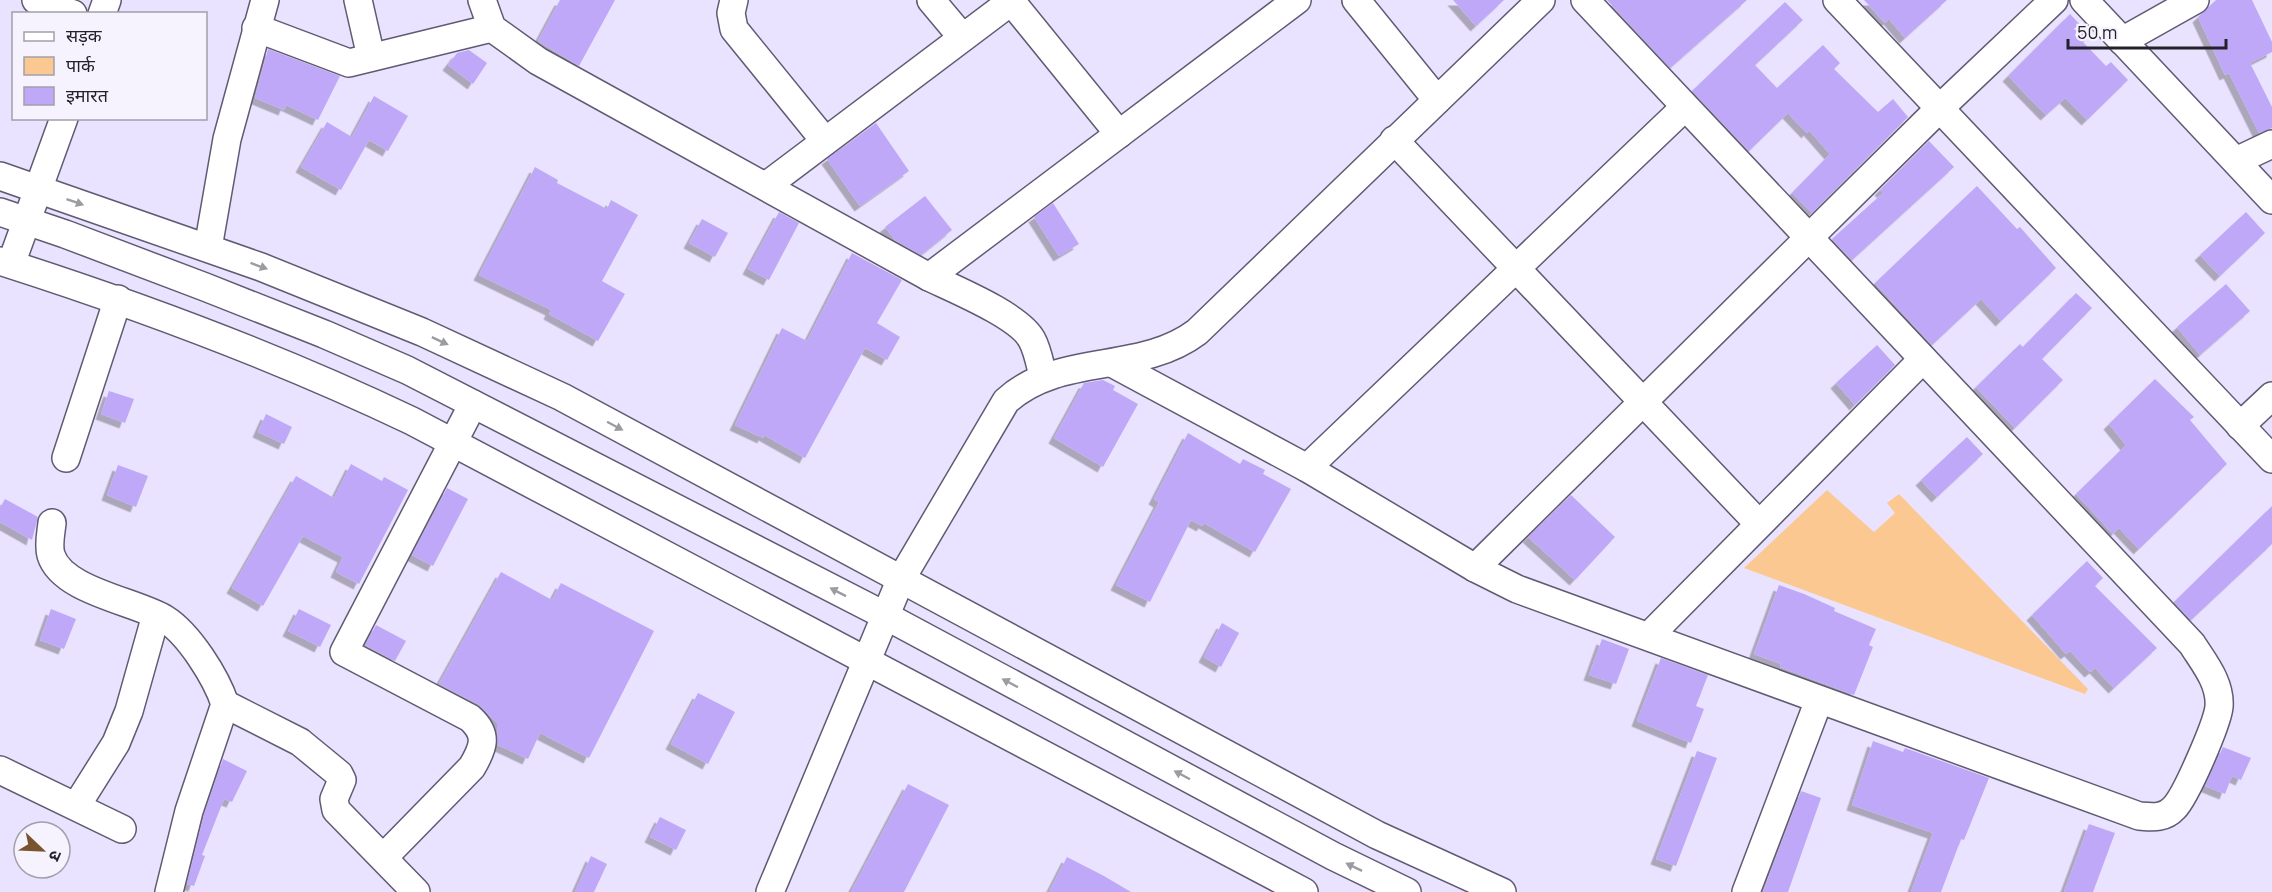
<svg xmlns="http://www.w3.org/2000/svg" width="2272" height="892" font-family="Manrope,'Noto Sans Devanagari',sans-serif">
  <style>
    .green { fill: #fcc892 }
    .building { fill: #bfa8f8; filter: url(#shadow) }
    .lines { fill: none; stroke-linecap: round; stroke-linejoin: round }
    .minor-casing { stroke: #605a72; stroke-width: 30 }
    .minor { stroke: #fff; stroke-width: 27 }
    .oneway { fill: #9c9ba0 }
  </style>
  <defs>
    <filter id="shadow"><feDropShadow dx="-5.5" dy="5.5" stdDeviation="0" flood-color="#0004"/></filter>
  </defs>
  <rect width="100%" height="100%" fill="#eae3ff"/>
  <!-- green -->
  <polygon class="green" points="1827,490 1874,532 1895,513 1887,503 1899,494 2088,689 2085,694 1744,568"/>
  <!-- building -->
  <g class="building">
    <polygon points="560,0 615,0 579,66 538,41"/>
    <polygon points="1453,0 1504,0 1476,26"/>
    <polygon points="1607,0 1747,0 1670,68"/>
    <polygon points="1864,0 1947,0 1905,38 1889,19 1885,23"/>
    <polygon points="2216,0 2252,0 2272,42 2272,52 2250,63 2272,107 2272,128 2259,133 2229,73 2225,75 2198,17"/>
    <polygon points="1785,2 1803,20 1755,65 1777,88 1823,45 1840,63 1834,69 1878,112 1893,99 1908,117 1812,213 1792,193 1830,154 1809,130 1807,133 1788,113 1749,151 1692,91"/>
    <polygon points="2070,14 2090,35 2083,42 2106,66 2111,62 2128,80 2087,120 2065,98 2046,115 2008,76"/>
    <polygon points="268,49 340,76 318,120 286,105 284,110 255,98"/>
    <polygon points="469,50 487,63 473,84 448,65 457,53"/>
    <polygon points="374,96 408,116 388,151 369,140 341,190 301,167 327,122 352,137"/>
    <polygon points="876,123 909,171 860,206 827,159"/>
    <polygon points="1929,141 1954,167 1852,260 1832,239 1883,193 1880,190"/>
    <polygon points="535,167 558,180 557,183 607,209 611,200 638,215 602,281 625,294 598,341 549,314 551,310 479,275"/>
    <polygon points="1977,186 2017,229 2020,227 2056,268 2001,321 1981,299 1932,345 1875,283"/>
    <polygon points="925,196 952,230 921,255 895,240 885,227"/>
    <polygon points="1053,203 1079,244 1059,256 1034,217"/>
    <polygon points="779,212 799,223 769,280 748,269"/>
    <polygon points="2246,212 2265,233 2220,276 2200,255"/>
    <polygon points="702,219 728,233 715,257 689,243"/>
    <polygon points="852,253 902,280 877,323 900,337 887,360 865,348 805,458 764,435 763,438 735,425 782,328 807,341"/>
    <polygon points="2226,284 2250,311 2200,355 2177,327"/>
    <polygon points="2076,293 2092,308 2042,359 2063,380 2015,428 1976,387 2020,344 2023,347"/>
    <polygon points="1877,345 1895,365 1855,405 1836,383"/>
    <polygon points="2155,379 2194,417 2190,420 2227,464 2139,549 2119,528 2113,534 2076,494 2126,445 2109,424"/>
    <polygon points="1103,380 1115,386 1113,390 1138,404 1103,467 1054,438 1084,383"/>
    <polygon points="109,391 134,399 125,423 101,414"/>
    <polygon points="266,414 292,427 284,444 258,432"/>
    <polygon points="1188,433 1240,464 1243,459 1265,470 1263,474 1291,489 1255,552 1204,523 1202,526 1191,520 1150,602 1116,585 1159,502 1154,499"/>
    <polygon points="1967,437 1983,454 1937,497 1921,480"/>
    <polygon points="351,464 382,481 384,477 408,490 359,584 336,572 343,557 303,536 263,606 232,588 296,476 334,498"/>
    <polygon points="118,465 148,476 136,507 107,495"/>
    <polygon points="447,488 468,499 433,566 412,555"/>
    <polygon points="1571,495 1615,537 1575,580 1528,537"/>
    <polygon points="5,499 38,517 32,540 0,522 0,508"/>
    <polygon points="2272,506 2272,544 2191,620 2174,602"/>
    <polygon points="2087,561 2103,578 2095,586 2157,648 2114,688 2095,668 2090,672 2070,651 2066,654 2032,615"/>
    <polygon points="501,572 552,600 561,583 654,631 589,758 540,733 528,759 498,745 497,723 478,704 439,684"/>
    <polygon points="1779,585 1804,594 1835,608 1834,611 1876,629 1869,645 1873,647 1854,695 1780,667 1781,664 1754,654"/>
    <polygon points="51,609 76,619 64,649 40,640"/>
    <polygon points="299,609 331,625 320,647 288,631"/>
    <polygon points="1222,623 1239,633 1221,667 1204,657"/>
    <polygon points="376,625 406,641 395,661 365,645"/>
    <polygon points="1602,639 1629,649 1616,684 1589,675"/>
    <polygon points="1661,658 1708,675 1696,706 1704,709 1691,743 1637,721"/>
    <polygon points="698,693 735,712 708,764 671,744"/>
    <polygon points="1873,741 1903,752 1905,748 1989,778 1964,840 1961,839 1941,892 1911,892 1933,833 1852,805"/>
    <polygon points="2223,747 2251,758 2241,780 2232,776 2225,794 2205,786"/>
    <polygon points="1697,751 1717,758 1676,866 1656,859"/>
    <polygon points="223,759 247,771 232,802 224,799 202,855 205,856 194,886 187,884 204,815"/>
    <polygon points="908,784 949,805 904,892 851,892"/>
    <polygon points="1801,791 1821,798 1788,892 1763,892"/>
    <polygon points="660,817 686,830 676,850 650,837"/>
    <polygon points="2089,824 2115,833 2093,892 2064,892"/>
    <polygon points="591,856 607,864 594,892 575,892"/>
    <polygon points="1067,857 1104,876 1131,892 1049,892"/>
  </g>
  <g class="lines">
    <defs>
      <g id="minor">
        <polyline points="36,0 73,14"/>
        <polyline points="358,0 371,57"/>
        <path d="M482,0L492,28L538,61L929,277C954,289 1020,316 1032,340C1038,351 1040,365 1043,376"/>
        <polyline points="734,0 731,13 734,29 825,141"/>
        <polyline points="931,0 962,37"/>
        <polyline points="1356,0 1437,100"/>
        <polyline points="1837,0 2272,459"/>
        <polyline points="2084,0 2272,200"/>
        <polyline points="1011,1 1119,134"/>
        <polyline points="102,14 107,0"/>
        <polyline points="256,28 349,63 492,28"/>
        <polyline points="2122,41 2195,0"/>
        <polyline points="1394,140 1759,524"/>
        <polyline points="2236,161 2272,144"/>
        <polyline points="0,176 261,267 422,332 562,397 1377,835 1502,892"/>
        <polyline points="766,186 1013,0"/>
        <polyline points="0,212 65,234 205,287 324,334 407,370 884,615 1333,856 1407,892"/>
        <polyline points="208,248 227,139 265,0"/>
        <path d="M0,261C141,306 278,357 412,421L1304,892"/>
        <polyline points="11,264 64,118"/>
        <polyline points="929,277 1297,0"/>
        <path d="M1112,363L1307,468L1475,568L1517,589L2139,816C2152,817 2164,819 2174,808C2186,796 2217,724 2219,707C2221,683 2204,663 2192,644L1585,0"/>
        <polyline points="2240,426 2272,396"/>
        <polyline points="66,458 118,299"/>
        <polyline points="1307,468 1685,107"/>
        <path d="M52,523C51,533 48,545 51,555C62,591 135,601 165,619C189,634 216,677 225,704L189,811L169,892"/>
        <polyline points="1475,568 1940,108 2054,0"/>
        <polyline points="1649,636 1923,359"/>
        <polyline points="225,704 300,742 339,774 342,780 334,799 336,810 416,892"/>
        <polyline points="0,770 122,829"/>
        <polyline points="77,805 116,743 129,711 156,615"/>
        <path d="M384,857L472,767C483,748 489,735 470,718L344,652L473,404"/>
        <path d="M770,892L900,581L1006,401C1060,352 1140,375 1197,332L1541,0"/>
        <polyline points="1746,892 1819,700"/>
      </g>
    </defs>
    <!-- minor casing -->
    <use href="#minor" class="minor-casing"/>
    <!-- minor -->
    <use href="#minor" class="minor"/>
  </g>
  <!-- one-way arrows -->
  <defs><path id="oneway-solid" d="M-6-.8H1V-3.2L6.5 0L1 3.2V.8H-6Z" transform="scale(1.5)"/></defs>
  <g class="oneway">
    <use href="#oneway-solid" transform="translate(75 202) rotate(19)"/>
    <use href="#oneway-solid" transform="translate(259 266) rotate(20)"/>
    <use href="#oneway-solid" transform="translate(440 341) rotate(25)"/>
    <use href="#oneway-solid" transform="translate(615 426) rotate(28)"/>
    <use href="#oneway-solid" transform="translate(838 592) rotate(-153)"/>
    <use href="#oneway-solid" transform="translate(1010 683) rotate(-152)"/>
    <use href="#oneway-solid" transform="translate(1182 775) rotate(-152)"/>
    <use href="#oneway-solid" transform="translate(1354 867) rotate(-154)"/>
  </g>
  <!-- legend -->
  <rect x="12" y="12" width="195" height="108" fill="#f6f3fe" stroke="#a29faa" stroke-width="1.5"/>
  <rect x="24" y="32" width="30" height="9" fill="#ffffff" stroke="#a29faa" stroke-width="1.5"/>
  <text x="66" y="42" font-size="18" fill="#24212b">सड़क</text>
  <rect x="24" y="57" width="30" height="18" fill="#fcc892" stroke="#a29faa" stroke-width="1.5"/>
  <text x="66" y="72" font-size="18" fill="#24212b">पार्क</text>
  <rect x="24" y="87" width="30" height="18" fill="#bfa8f8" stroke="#a29faa" stroke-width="1.5"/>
  <text x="66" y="102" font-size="18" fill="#24212b">इमारत</text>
  <!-- north arrow -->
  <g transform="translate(42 850) rotate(113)"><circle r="28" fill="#f6f3fe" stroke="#a29faa" stroke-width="1.5"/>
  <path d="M0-4.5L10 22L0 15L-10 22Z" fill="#77542d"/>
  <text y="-9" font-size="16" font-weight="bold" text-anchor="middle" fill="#24212b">उ</text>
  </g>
  <!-- scale -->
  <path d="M2068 39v9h158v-9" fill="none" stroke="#24212b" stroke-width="3"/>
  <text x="2077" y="39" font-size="18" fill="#24212b" stroke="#f6f3fe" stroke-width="4.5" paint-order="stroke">50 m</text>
</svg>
